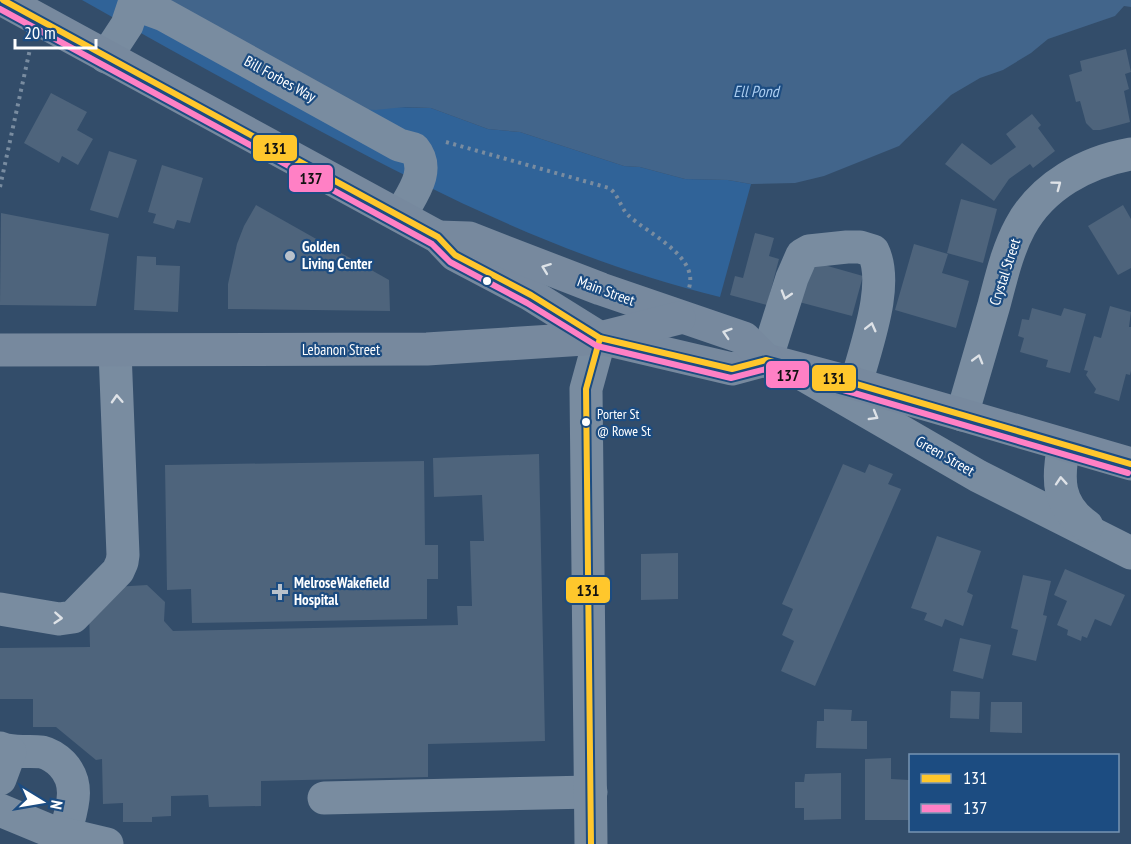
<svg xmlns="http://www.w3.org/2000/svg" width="1131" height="844" font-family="'PT Sans Narrow',sans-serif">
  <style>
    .green { fill: #306398 }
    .water { fill: #42658b }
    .building { fill: #4e647c }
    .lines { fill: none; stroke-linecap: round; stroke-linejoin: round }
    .path { stroke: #798ca0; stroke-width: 4; stroke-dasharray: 3 4.5; stroke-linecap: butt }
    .minor { stroke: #798ca0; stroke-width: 33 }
    .major { stroke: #77899e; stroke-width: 33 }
    .bus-1-casing { stroke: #1c4c81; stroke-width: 10 }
    .bus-2-casing { stroke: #1c4c81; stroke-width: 10 }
    .bus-1 { stroke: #ffc72c; stroke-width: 6 }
    .bus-2 { stroke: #ff80c5; stroke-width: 6 }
    .oneway { stroke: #dee2e7 }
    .oneway2 { stroke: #dde2e7 }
    .poi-dot { fill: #b8c1cb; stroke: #1c4c81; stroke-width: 2 }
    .bus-dot { fill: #fff; stroke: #1c4c81; stroke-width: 2 }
    .labels { text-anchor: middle; stroke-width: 4.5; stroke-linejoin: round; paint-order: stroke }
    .bus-label { font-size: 14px; fill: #fff; stroke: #1c4c81; text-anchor: start }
    .street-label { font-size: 15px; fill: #fff; stroke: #1c4c81 }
    .poi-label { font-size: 15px; font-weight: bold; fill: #fff; stroke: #1c4c81; text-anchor: start }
    .water-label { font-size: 16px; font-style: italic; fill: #accef1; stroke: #1c4c81 }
    .line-badge { stroke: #1c4c81; stroke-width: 2 }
    .pale-badge-label { font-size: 16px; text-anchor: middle; font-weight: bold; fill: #111 }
  </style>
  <rect width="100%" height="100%" fill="#334d6a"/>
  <!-- green -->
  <path class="green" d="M82,0H146L393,107L431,108L488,129L520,132L624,166L640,167L685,179L728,180L751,184L720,297C579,263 449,200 322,132C241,89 162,45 82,0Z"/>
  <!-- water -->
  <polygon class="water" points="169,0 1131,0 1131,7 1124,6 1115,16 1048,39 1031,53 1003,70 980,78 951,95 899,146 824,176 795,183 751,184 728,180 685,179 640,167 624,166 520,132 488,129 431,108 405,107 375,110 349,108"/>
  <!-- building -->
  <g class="building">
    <polygon points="1126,49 1131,72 1125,74 1129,89 1124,91 1130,122 1100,130 1093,130 1086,123 1080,101 1076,102 1069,75 1082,71 1080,61"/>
    <polygon points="51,93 87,112 77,130 93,139 78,165 62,156 59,163 24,143"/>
    <polygon points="1032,114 1041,125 1038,128 1055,151 1033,168 1030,164 1009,179 994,201 945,164 962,143 991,165 1016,147 1006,134"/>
    <polygon points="109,151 137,160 118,218 90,210"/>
    <polygon points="162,165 203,178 190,223 177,220 174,229 153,223 156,214 148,212"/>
    <polygon points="961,199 997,209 983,263 947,253"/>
    <polygon points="256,205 389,280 390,311 228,309 228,284 237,244 244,226"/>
    <polygon points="1123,205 1131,219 1131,268 1118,275 1088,226"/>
    <polygon points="1,213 109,234 96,306 0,305"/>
    <polygon points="755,233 774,238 769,256 779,259 767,305 730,295 735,276 743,278"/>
    <polygon points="914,244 948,254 942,273 969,281 956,328 895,310"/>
    <polygon points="137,256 156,257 156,265 180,266 178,312 134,310"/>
    <polygon points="810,261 863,276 852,316 799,302"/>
    <polygon points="1110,306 1131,312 1129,327 1131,327 1131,371 1130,375 1126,374 1119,401 1094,393 1096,389 1086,375 1088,371 1084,370 1094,336 1101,338"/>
    <polygon points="1032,308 1061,316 1064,308 1086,314 1070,373 1046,367 1048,360 1020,352 1024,338 1018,336 1020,328 1022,319 1029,320"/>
    <polygon points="539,454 545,741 428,744 428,777 261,781 261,806 209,807 208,795 171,796 171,816 152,817 152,822 123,822 123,803 103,804 102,759 96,760 56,727 33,727 33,699 0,699 0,648 90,647 89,611 114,587 147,585 165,602 164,621 173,631 458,625 457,606 472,606 470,541 484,541 482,495 434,497 433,458"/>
    <polygon points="424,461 425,545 438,545 438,579 427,579 427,619 192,623 191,589 167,590 165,465"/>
    <polygon points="843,464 865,473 869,464 893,474 888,484 901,489 815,686 781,671 794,641 782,635 793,609 782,604"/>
    <polygon points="937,536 981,551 967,592 973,595 963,626 945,619 942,627 924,620 927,613 911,608"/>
    <polygon points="678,553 678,599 641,600 641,554"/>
    <polygon points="1065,569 1125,595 1111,626 1095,619 1087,638 1082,636 1081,641 1067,635 1068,630 1057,625 1067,601 1054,595"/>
    <polygon points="1023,575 1051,581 1043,615 1047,616 1036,661 1012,655 1018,630 1011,628"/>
    <polygon points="960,638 991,645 983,679 953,671"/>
    <polygon points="951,691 980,692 979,719 950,718"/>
    <polygon points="991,702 1022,702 1022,733 990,732"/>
    <polygon points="824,709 852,710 851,721 867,721 867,749 816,748 817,721 824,721"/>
    <polygon points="891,758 891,779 909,780 909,820 865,820 865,759"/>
    <polygon points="841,773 841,819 804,820 804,808 795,808 795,782 804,782 805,774"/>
  </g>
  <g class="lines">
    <!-- path -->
    <g class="path">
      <path d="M446,142L609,188C619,195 620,207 628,215C648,234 699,256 689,288"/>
      <polyline points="0,187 30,49"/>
    </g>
    <!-- minor -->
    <g class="minor">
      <path d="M106,57L127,25L134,4L164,15L399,145L414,149C432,171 411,195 400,216"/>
      <path d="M766,360L792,278L802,255L809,251L847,247H860L873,251C890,285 865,348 856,384"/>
      <polyline points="802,374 978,476 1131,553"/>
      <path d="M962,415C973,378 983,342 994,305C1001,279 1007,251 1020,227C1042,186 1086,162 1131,154"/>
      <path d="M1064,445C1057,479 1057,505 1087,526"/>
      <polyline points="0,609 59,619 73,617 118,571 122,562 123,555 115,351"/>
      <path d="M0,748C14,754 27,750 42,752C50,754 56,758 62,764C82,785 71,810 65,834"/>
      <polyline points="0,779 10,752"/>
      <polyline points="324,798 591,792"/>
      <polyline points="0,810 48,830 107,844"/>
      <polyline points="591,844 586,389 600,338"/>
    </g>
    <!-- major -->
    <g class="major">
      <polyline points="3,0 438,237 455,255 531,295 600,338 732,369 766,360 856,384 1131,464"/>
      <polyline points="438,237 469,238 601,289 744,338 766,360"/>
      <polyline points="0,350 427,349 600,338 679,318"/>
    </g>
    <defs>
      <g id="bus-1">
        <polyline points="3,0 438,237 455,255 531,295 600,338 732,369 766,360 856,384 1131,464"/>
        <polyline points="591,844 586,389 600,338"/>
      </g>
      <polyline id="bus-2" points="0,9 432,244 450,262 527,303 597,346 731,378 766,369 854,393 1128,473"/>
    </defs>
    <!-- bus-1 casing -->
    <use href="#bus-1" class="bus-1-casing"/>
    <!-- bus-2 casing -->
    <use href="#bus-2" class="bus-2-casing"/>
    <!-- bus-1 -->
    <use href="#bus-1" class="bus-1"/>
    <!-- bus-2 -->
    <use href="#bus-2" class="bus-2"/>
  </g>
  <!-- one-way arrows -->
  <defs><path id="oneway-chevron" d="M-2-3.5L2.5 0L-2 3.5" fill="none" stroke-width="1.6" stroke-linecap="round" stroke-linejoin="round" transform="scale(1.5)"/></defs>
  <g class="oneway">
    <use href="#oneway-chevron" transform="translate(1057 185) rotate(-37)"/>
    <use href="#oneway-chevron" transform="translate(786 295) rotate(107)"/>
    <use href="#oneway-chevron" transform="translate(871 327) rotate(-76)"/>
    <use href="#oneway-chevron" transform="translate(978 359) rotate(-74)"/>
    <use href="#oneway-chevron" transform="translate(117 399) rotate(-93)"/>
    <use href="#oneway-chevron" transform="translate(874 416) rotate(30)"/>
    <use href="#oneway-chevron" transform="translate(1061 481) rotate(-94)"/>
    <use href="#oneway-chevron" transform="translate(58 618) rotate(4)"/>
  </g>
  <g class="oneway2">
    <use href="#oneway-chevron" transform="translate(546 268) rotate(-159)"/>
    <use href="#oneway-chevron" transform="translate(727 333) rotate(-162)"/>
  </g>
  <!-- markers -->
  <g class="poi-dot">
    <circle cx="290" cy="256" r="6"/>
    <path d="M277 583h6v6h6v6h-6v6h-6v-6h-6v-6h6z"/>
  </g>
  <g class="bus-dot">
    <circle cx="487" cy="281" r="5"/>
    <circle cx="586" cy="422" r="5"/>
  </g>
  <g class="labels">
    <!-- bus labels -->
    <g class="bus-label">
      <text x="597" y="419">Porter St<tspan x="597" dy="17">@ Rowe St</tspan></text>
    </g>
    <!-- street labels -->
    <g class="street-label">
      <text transform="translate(280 79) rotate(29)" y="5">Bill Forbes Way</text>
      <text transform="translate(1005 272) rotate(-72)" y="5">Crystal Street</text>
      <text transform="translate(606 291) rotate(20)" y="5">Main Street</text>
      <text x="341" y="355">Lebanon Street</text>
      <text transform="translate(945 456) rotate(30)" y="5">Green Street</text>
    </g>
    <!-- poi labels -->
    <g class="poi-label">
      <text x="302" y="252">Golden<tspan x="302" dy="17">Living Center</tspan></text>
      <text x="294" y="588">MelroseWakefield<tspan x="294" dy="17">Hospital</tspan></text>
    </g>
    <!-- water labels -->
    <g class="water-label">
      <text x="756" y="97">Ell Pond</text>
    </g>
  </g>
  <g class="line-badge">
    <rect x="252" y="134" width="46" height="28" rx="6" fill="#ffc72c"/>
    <rect x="288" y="164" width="46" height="29" rx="6" fill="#ff80c5"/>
    <rect x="765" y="360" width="45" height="29" rx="6" fill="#ff80c5"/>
    <rect x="811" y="364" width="46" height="28" rx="6" fill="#ffc72c"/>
    <rect x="565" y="576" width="46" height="28" rx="6" fill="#ffc72c"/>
  </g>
  <g class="pale-badge-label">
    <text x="275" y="154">131</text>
    <text x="311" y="184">137</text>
    <text x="788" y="381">137</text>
    <text x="834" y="384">131</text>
    <text x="588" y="596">131</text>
  </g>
  <!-- legend -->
  <rect x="909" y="754" width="210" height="78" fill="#1c4c81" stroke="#7794b3" stroke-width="1.5"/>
  <rect x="921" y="774" width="30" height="9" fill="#ffc72c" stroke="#7794b3" stroke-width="1.5"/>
  <text x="963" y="784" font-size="18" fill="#ffffff">131</text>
  <rect x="921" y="804" width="30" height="9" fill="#ff80c5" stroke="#7794b3" stroke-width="1.5"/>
  <text x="963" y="814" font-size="18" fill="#ffffff">137</text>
  <!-- north arrow -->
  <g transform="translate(42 802) rotate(101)" stroke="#1c4c81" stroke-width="4.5" paint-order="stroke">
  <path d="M0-4.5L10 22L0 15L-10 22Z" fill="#ffffff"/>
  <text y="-9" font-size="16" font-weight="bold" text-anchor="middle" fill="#ffffff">N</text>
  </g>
  <!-- scale -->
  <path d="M15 39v9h81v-9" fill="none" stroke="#ffffff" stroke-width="3"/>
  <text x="24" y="39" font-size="18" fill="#ffffff" stroke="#1c4c81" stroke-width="4.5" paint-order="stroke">20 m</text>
</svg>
